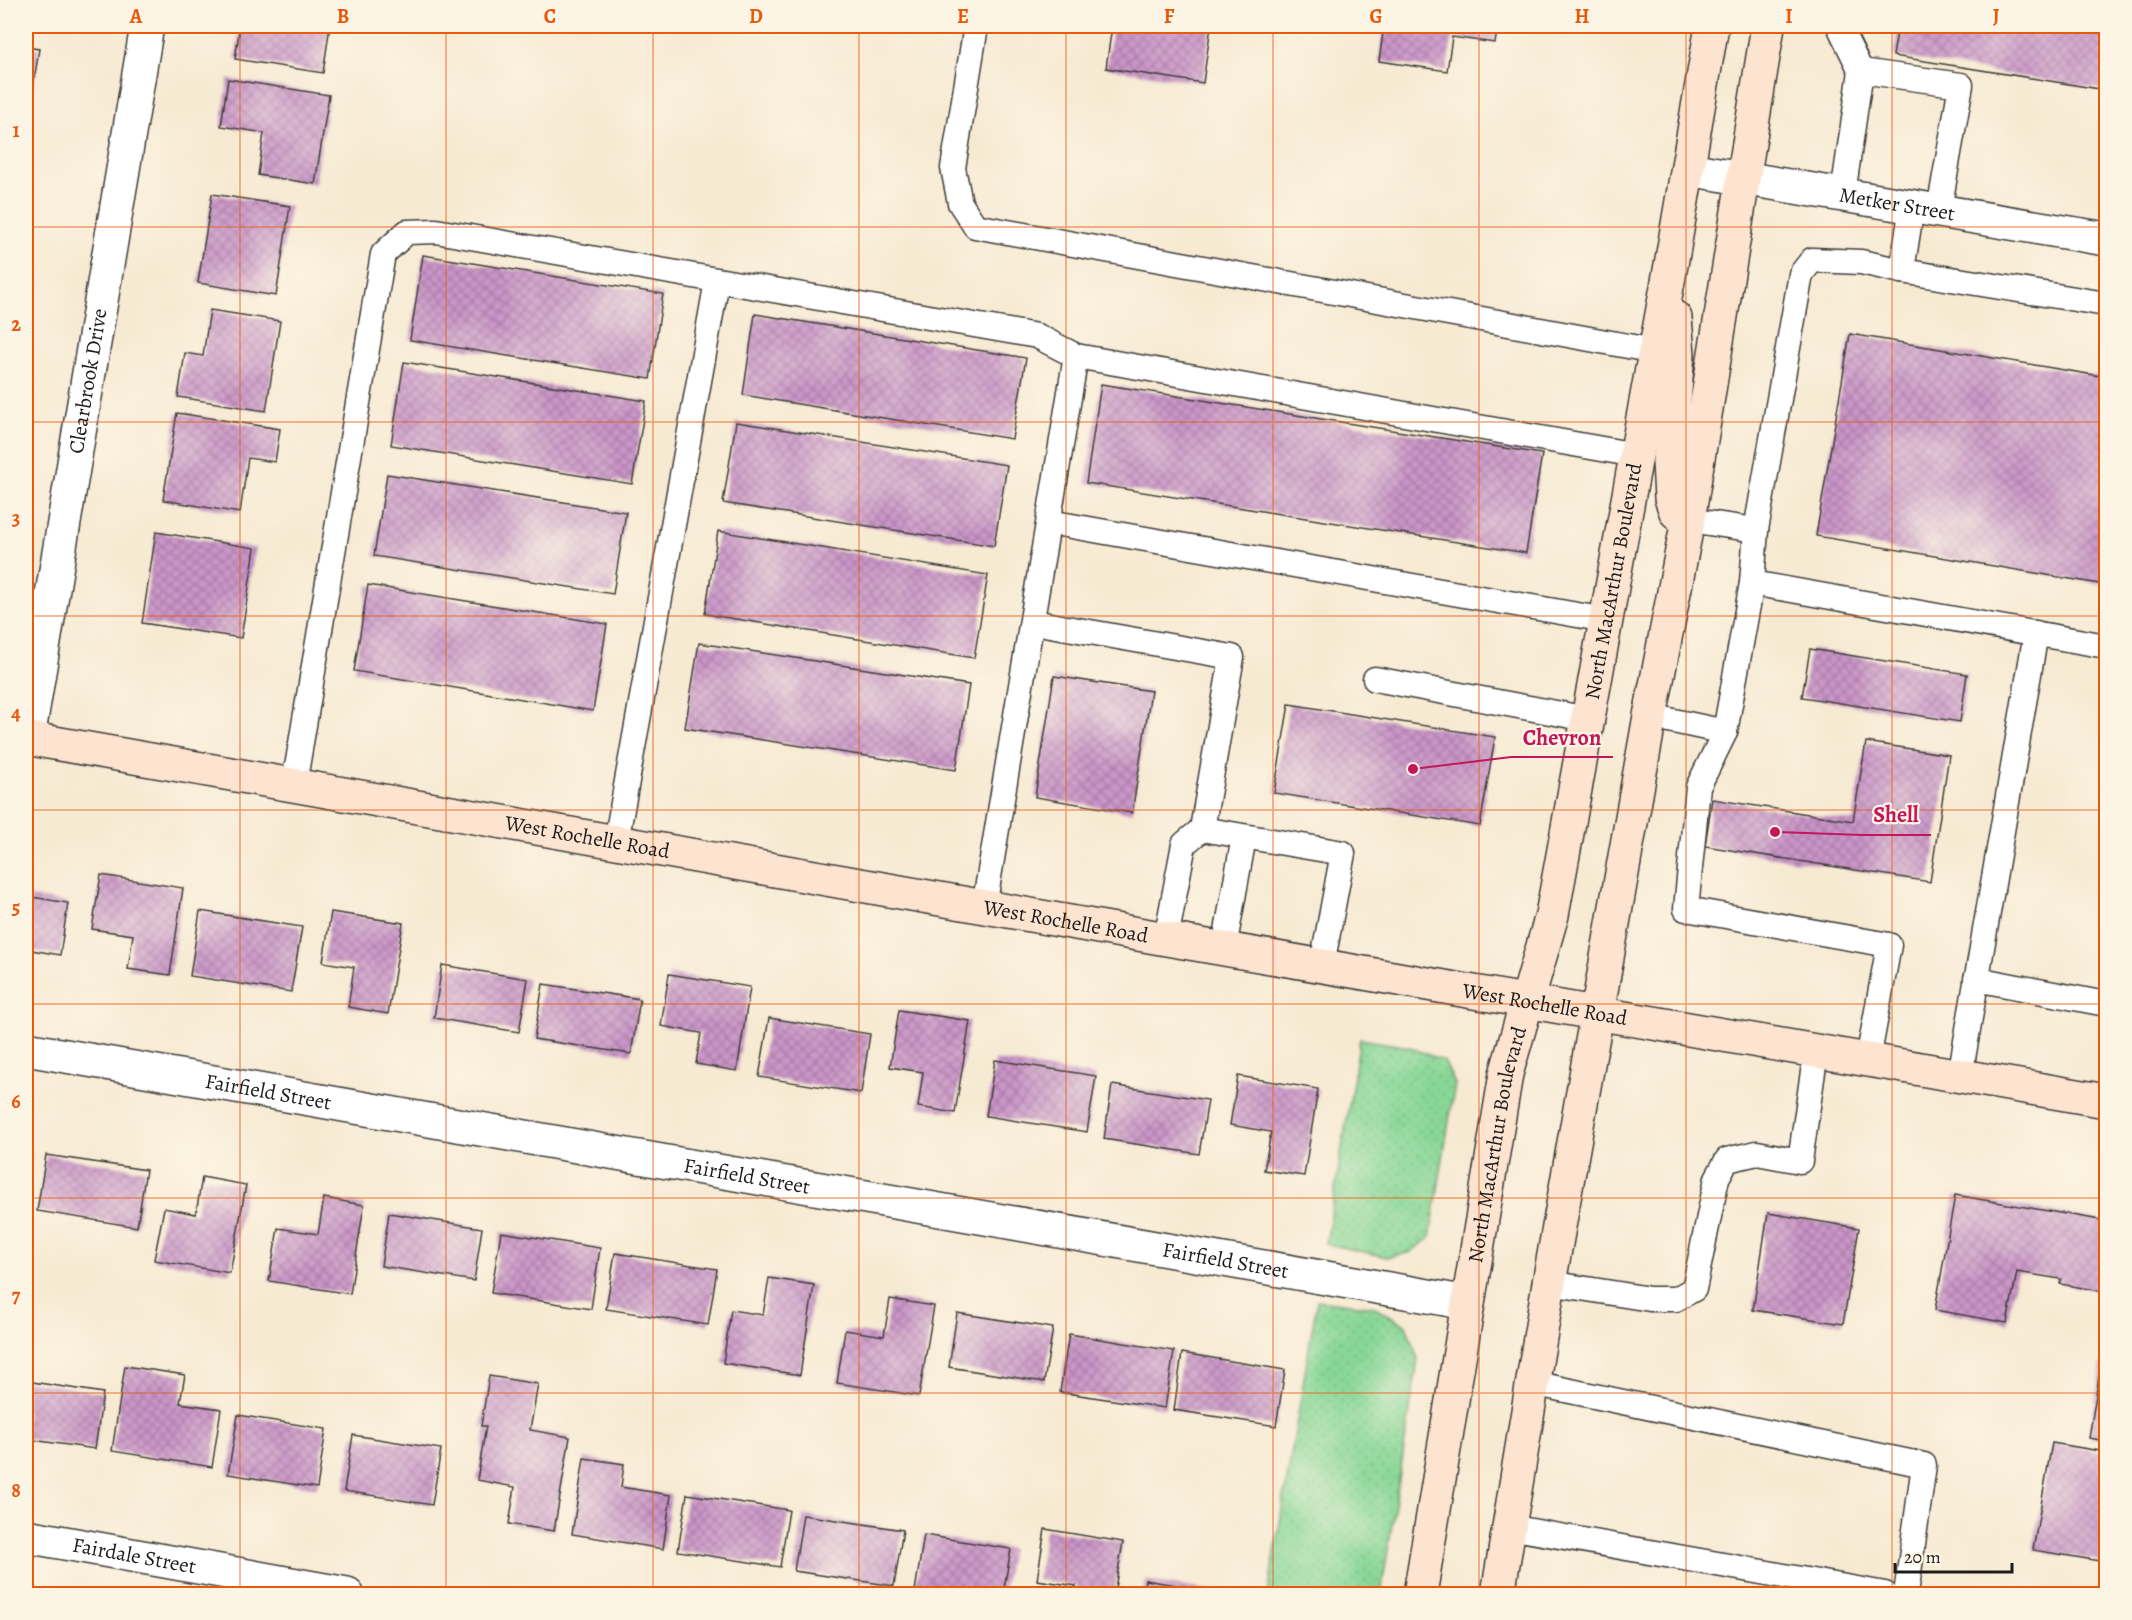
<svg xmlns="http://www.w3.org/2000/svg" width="2132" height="1620" font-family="Alegreya,serif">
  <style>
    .park { fill: url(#park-dots); stroke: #527a5a; stroke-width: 1.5 }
    .building { fill: url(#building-cross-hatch) }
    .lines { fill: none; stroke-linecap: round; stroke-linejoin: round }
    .lane-casing { stroke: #3d3b37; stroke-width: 27 }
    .street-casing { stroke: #3d3b37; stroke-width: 36 }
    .secondary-casing { stroke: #3d3b37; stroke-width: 36 }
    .lane { stroke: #fff; stroke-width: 24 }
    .street { stroke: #fff; stroke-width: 33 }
    .secondary { stroke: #fde4d0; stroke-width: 33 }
    .grid { fill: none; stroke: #e8590c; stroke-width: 1.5; stroke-opacity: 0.55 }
    .labels { text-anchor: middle; stroke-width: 4.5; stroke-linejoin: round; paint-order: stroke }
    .street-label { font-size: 21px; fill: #1c1c1c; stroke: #fcf5e5 }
    .leader { fill: none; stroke: #c2185b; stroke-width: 2 }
    .callout-dot { fill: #c2185b; stroke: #fcf5e5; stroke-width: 2 }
    .callout-label { font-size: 22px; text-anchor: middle; font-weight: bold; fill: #c2185b; stroke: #fcf5e5; stroke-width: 4.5; stroke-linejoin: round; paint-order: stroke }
    .neatline { fill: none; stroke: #e8590c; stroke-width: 2 }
    .grid-label { font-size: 20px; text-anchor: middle; font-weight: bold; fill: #e8590c }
  </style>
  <defs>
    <pattern id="park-dots" width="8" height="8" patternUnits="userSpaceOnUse" patternTransform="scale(1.5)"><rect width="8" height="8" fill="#88d797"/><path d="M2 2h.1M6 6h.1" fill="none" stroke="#75b882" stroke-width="1.8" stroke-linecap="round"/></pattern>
    <pattern id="building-cross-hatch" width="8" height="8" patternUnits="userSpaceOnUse" patternTransform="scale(1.5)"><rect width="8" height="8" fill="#cb96c9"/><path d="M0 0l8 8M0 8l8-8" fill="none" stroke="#a47aa2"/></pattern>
  </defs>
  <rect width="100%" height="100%" fill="#fcf5e5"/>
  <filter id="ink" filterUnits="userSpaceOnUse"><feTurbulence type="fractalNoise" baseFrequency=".0167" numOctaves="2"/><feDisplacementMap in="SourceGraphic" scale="12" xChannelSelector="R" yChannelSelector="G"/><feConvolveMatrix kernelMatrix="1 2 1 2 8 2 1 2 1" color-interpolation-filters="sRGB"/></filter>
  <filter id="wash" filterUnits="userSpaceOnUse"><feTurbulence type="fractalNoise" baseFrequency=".008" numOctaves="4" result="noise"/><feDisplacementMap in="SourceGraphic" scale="24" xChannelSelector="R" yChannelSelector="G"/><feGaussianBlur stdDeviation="1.35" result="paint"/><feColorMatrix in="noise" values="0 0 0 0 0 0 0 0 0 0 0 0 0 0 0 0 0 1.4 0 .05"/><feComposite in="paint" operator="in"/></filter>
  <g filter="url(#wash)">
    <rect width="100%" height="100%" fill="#f7ead3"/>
    <!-- park -->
    <g class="park">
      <polygon points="1360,1039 1409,1047 1444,1061 1455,1084 1430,1238 1409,1253 1387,1257 1326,1244"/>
      <polygon points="1317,1300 1375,1307 1406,1325 1418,1359 1381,1594 1268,1594"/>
    </g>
    <g id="blocks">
      <!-- building -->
      <g class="building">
        <polygon points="240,26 330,26 323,73 235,59"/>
        <polygon points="1112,26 1211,26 1203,83 1106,68"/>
        <polygon points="1384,26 1498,26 1495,43 1452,37 1447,71 1379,61"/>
        <polygon points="1898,26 2106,26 2106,90 1893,56"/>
        <polygon points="26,47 39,49 27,127 26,127"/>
        <polygon points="228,79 329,95 315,184 258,175 264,133 221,126"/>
        <polygon points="212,194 290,206 276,296 198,283"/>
        <polygon points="423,255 663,294 650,379 410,340"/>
        <polygon points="210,310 280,321 266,411 178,397 185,353 203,356"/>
        <polygon points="755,314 1026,358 1012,439 743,395"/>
        <polygon points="1850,334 2106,377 2106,585 1816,536"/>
        <polygon points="404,362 646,401 632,484 391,445"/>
        <polygon points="1101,384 1542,454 1526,553 1086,483"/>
        <polygon points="177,413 280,429 275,462 248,458 240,513 163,500"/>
        <polygon points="736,422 1007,465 994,546 723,503"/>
        <polygon points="387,474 626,512 613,594 374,556"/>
        <polygon points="718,531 988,575 974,658 705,614"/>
        <polygon points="156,532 255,548 241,638 142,623"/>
        <polygon points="368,585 607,624 593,711 354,671"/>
        <polygon points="699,643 969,685 956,770 685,728"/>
        <polygon points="1810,649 1967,674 1960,722 1802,697"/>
        <polygon points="1054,676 1151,691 1132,813 1035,797"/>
        <polygon points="1289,704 1495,737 1480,826 1274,793"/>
        <polygon points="1866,742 1949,755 1930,882 1705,846 1712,799 1853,821"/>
        <polygon points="101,875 183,888 170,975 128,969 133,935 92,929"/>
        <polygon points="26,896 68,903 60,955 26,949"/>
        <polygon points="200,911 302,927 291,992 190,976"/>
        <polygon points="331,912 403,923 388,1014 348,1007 354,967 323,962"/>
        <polygon points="442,965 528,979 519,1032 434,1018"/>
        <polygon points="669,974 750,987 737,1071 696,1064 701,1033 661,1026"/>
        <polygon points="543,984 640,999 631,1054 534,1039"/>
        <polygon points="899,1010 970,1021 955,1113 918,1107 923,1072 890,1067"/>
        <polygon points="769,1018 870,1034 861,1093 759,1077"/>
        <polygon points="995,1060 1096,1076 1087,1132 986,1116"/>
        <polygon points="1238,1076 1318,1089 1304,1176 1264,1170 1271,1132 1230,1125"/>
        <polygon points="1112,1085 1208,1100 1199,1154 1104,1139"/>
        <polygon points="26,1150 32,1151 27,1183 26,1183"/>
        <polygon points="46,1155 146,1170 137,1227 37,1211"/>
        <polygon points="202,1177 246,1185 230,1273 154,1260 164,1208 196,1214"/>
        <polygon points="1955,1195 2106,1221 2106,1292 2060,1284 2061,1279 2017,1272 2007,1323 1935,1310"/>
        <polygon points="324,1198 364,1205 350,1294 269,1281 278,1228 318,1234"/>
        <polygon points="389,1213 482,1228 474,1281 381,1266"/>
        <polygon points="1768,1213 1859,1228 1843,1324 1753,1310"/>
        <polygon points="501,1232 600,1248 591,1309 491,1293"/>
        <polygon points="615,1253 717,1269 708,1325 606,1309"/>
        <polygon points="769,1278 814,1285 800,1375 723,1363 731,1310 763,1315"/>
        <polygon points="890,1299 934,1306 919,1396 837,1383 845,1330 884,1336"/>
        <polygon points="957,1313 1053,1328 1044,1382 949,1367"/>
        <polygon points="1069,1334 1174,1351 1165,1408 1060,1392"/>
        <polygon points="2103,1352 2106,1353 2106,1441 2089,1438"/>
        <polygon points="1182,1353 1285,1370 1276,1426 1174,1410"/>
        <polygon points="125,1366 185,1375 180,1403 221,1409 212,1467 112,1451"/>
        <polygon points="489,1376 538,1384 530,1430 570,1437 554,1531 509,1524 515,1487 477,1480 486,1426 481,1426"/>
        <polygon points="26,1381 103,1393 95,1449 26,1439"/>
        <polygon points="238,1415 326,1429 317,1488 228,1474"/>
        <polygon points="353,1435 441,1449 432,1505 344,1491"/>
        <polygon points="2052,1443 2106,1452 2106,1562 2033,1550"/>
        <polygon points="584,1458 624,1464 621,1487 671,1495 663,1549 572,1534"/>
        <polygon points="687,1494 789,1510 780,1567 678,1551"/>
        <polygon points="803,1515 903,1530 894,1586 794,1571"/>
        <polygon points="1045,1529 1123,1542 1114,1594 1075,1594 1076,1586 1037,1580"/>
        <polygon points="924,1535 1011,1549 1003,1594 936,1594 915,1591"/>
        <polygon points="1145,1580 1225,1593 1225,1594 1143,1594"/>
      </g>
    </g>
  </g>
  <g filter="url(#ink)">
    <use href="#blocks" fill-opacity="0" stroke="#3d3b37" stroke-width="1.5"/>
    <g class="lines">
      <defs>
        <g id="lane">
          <polyline points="976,26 953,168 960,203 975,226 1655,351"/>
          <polyline points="1839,26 1861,71 1843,194"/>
          <polyline points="1861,71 1961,85 1939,210"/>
          <polyline points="1902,271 2106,304"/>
          <polyline points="1076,356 1636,455"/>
          <polyline points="1688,520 1756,530 1752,583 2106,646"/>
          <polyline points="1049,522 1606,620"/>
          <polyline points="1756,530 1801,274 1812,260 1861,262 1902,271 1912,206"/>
          <polyline points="1033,622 1232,657 1202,829 1343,853 1322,965"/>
          <polyline points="1375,679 1588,719"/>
          <polyline points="1650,716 1725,732 1752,583"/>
          <polyline points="1725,732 1698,787 1686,909 1889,945 1868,1060"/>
          <polyline points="294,785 383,254 407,232 436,231 1037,336 1076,356 984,907"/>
          <polyline points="616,842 717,281"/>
          <polyline points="1166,939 1184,844 1202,829"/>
          <polyline points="1224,948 1244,837"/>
          <polyline points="1976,979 2106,1004"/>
          <polyline points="1960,1076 2036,633"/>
          <polyline points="1549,1283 1650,1299 1676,1299 1694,1289 1717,1178 1727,1160 1757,1153 1800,1161 1816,1051"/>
          <polyline points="1532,1383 1924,1465 1906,1594"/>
          <polyline points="1509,1527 1885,1594"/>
        </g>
        <g id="street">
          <path id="s1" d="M1688,169L2106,239"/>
          <path id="s2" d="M28,738L147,26"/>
          <path id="s3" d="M26,1049L1468,1303"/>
          <path id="s4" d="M26,1536L347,1594"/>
        </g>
        <g id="secondary">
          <polyline points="1675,318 1678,354 1669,462 1671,498 1676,512 1688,520"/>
          <path id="s5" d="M26,738L1155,937L2106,1101"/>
          <path id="s6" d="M1420,1594L1506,1074L1552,915L1671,265L1712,26"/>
          <polyline points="1498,1594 1549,1283 1650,716 1688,520 1768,26"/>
        </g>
      </defs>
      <!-- lane casing -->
      <use href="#lane" class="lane-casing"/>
      <!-- street casing -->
      <use href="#street" class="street-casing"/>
      <!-- secondary casing -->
      <use href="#secondary" class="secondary-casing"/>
      <!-- lane -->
      <use href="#lane" class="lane"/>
      <!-- street -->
      <use href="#street" class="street"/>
      <!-- secondary -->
      <use href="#secondary" class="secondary"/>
    </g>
  </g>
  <!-- grid -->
  <path class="grid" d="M240,26V1594M446,26V1594M653,26V1594M859,26V1594M1066,26V1594M1273,26V1594M1479,26V1594M1686,26V1594M1892,26V1594M26,227H2106M26,422H2106M26,616H2106M26,810H2106M26,1004H2106M26,1198H2106M26,1393H2106"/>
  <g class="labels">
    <!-- street labels -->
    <g class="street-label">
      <text dy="7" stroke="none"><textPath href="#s1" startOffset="212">Metker Street</textPath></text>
      <text dy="7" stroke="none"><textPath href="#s2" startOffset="362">Clearbrook Drive</textPath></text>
      <text dy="7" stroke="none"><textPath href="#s6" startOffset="1032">North MacArthur Boulevard</textPath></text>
      <text dy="7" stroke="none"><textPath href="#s5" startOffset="570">West Rochelle Road</textPath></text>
      <text dy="7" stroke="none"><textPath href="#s5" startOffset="1056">West Rochelle Road</textPath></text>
      <text dy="7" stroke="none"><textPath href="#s5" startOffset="1542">West Rochelle Road</textPath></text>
      <text dy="7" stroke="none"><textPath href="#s3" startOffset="246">Fairfield Street</textPath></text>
      <text dy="7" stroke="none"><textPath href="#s6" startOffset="456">North MacArthur Boulevard</textPath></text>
      <text dy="7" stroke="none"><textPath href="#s3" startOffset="732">Fairfield Street</textPath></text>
      <text dy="7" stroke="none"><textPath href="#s3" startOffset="1218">Fairfield Street</textPath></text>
      <text dy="7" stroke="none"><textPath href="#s4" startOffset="110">Fairdale Street</textPath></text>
    </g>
  </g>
  <!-- callouts -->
  <path class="leader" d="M1413 769L1511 757H1613M1775 832L1862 835H1931"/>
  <g class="callout-dot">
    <circle cx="1413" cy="769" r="6"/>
    <circle cx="1775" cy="832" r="6"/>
  </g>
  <g class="callout-label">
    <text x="1562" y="745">Chevron</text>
    <text x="1896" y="822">Shell</text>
  </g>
  <!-- margin -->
  <rect width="2132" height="1620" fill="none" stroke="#fcf5e5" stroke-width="66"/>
  <!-- scale -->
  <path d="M1895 1563v9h117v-9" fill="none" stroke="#1c1c1c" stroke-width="3"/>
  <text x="1904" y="1563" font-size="18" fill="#1c1c1c" stroke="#fcf5e5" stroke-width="4.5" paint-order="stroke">20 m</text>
  <rect x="33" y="33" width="2066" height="1554" class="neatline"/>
  <g class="grid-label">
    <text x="136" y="23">A</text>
    <text x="343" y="23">B</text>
    <text x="550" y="23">C</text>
    <text x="756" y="23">D</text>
    <text x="963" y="23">E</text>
    <text x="1169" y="23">F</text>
    <text x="1376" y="23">G</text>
    <text x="1582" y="23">H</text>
    <text x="1789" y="23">I</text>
    <text x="1996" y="23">J</text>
    <text x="16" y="137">1</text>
    <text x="16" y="331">2</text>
    <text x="16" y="525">3</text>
    <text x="16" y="720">4</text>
    <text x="16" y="914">5</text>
    <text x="16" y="1108">6</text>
    <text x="16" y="1302">7</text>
    <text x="16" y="1497">8</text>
  </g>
</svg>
